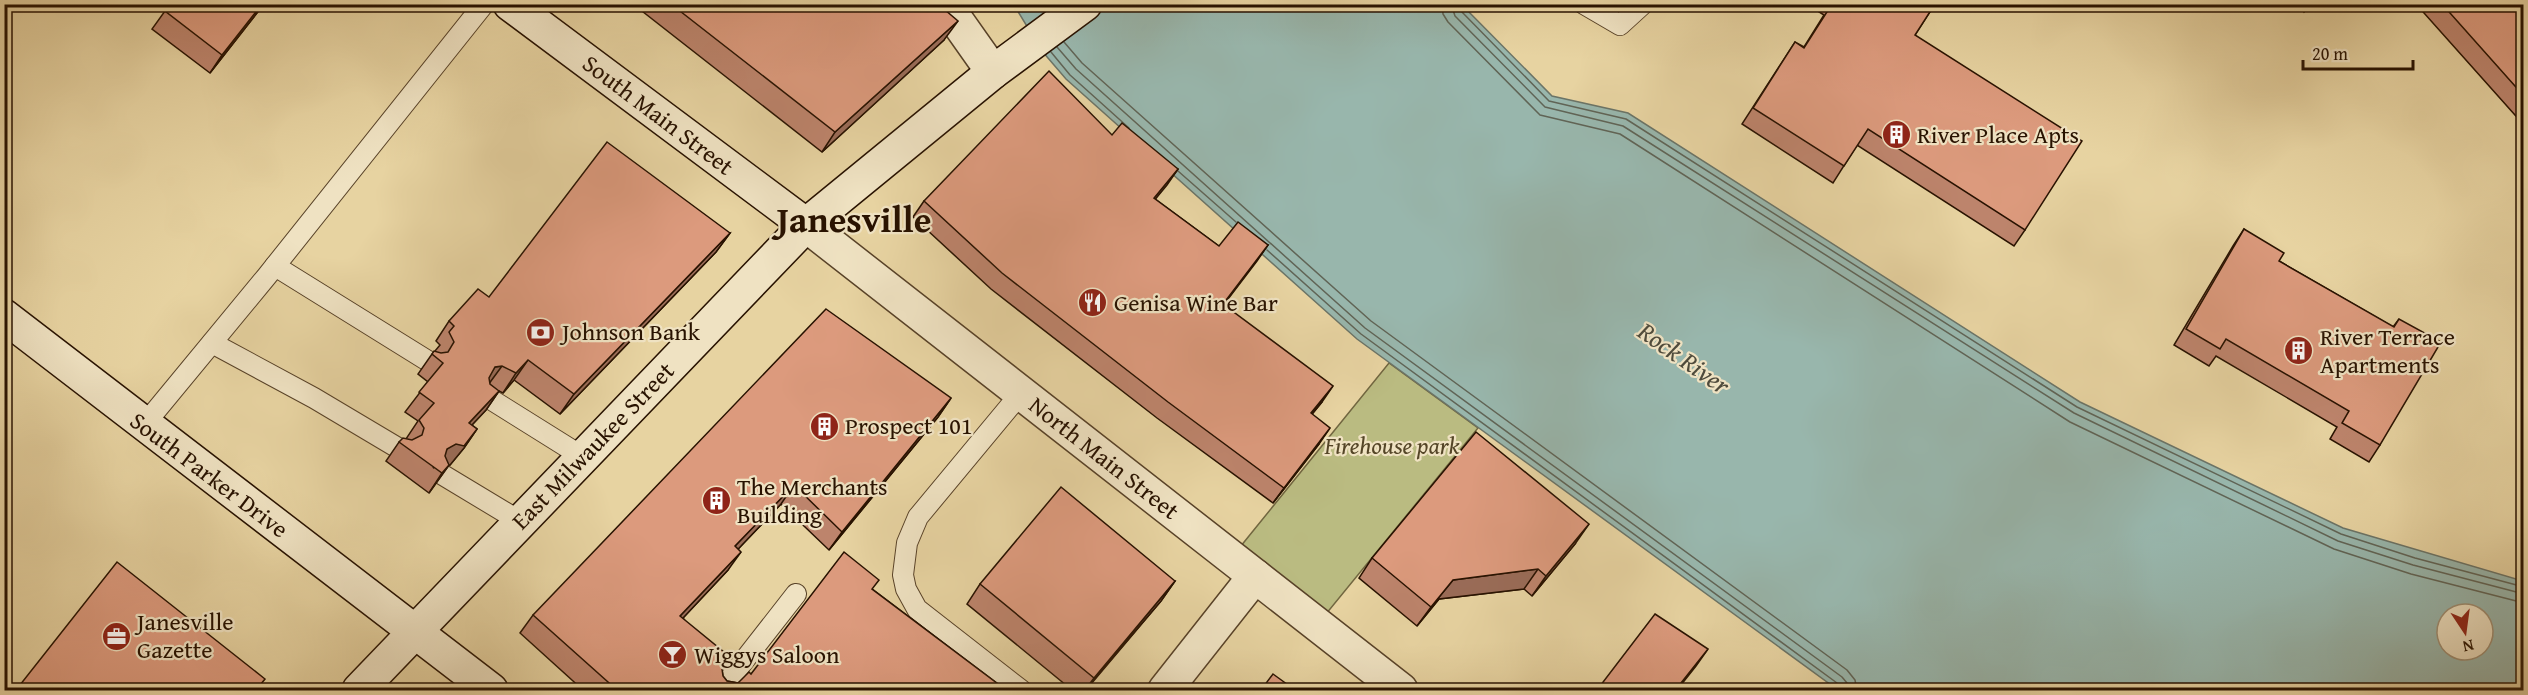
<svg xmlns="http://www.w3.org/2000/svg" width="2528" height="695" font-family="'Gentium Book Plus',serif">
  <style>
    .green { fill: #babb81; stroke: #716640; stroke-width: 1.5 }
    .water { fill: #98b6ac; stroke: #6b7467; stroke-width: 1.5; fill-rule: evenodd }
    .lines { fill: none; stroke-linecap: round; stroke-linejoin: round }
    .shore { stroke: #606456; stroke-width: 1.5 }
    .lane-casing { stroke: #584228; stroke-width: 22 }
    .street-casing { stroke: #584228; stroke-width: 36 }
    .secondary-casing { stroke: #281200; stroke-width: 36 }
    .lane { stroke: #efe2c2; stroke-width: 20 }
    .street { stroke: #efe2c2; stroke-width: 33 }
    .secondary { stroke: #efe2c2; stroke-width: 33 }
    .wall { fill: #bd846c; stroke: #281200; stroke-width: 1.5 }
    .shaded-wall { fill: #9a6c58; stroke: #281200; stroke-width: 1.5 }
    .building { fill: #dc9a7d; stroke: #281200; stroke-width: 1.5 }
    .labels { text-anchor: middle; stroke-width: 4.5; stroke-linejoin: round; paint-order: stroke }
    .street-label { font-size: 24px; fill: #281200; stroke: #efe2c2 }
    .poi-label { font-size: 24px; fill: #281200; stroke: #efe2c2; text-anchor: start }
    .park-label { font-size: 24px; font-style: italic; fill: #544527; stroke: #efe2c2 }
    .water-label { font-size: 26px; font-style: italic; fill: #4f4b3c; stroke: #efe2c2 }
    .town-label { font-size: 36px; font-weight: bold; fill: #281200; stroke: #efe2c2 }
  </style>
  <rect width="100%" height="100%" fill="#e7d3a1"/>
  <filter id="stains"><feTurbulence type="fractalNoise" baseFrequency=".00333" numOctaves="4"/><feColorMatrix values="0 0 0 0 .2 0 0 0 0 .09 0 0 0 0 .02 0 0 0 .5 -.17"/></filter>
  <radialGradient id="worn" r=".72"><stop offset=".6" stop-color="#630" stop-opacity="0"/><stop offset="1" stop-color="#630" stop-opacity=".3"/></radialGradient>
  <!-- green -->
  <polygon class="green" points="1389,363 1478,428 1317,625 1232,557"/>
  <!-- water -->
  <path class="water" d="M1014,5H1462L1552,96L1628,113L2080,402L2343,528L2523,581V690H1838L1357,339L1066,79L1042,51ZM2447,614H2483V650H2447Z"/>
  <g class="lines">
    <!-- shore -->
    <g class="shore">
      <polyline points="1442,4 1443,14 1448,22 1540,115 1620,134 2070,422 2334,549 2411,574 2524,603"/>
      <polyline points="1451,4 1455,16 1545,107 1623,126 2074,413 2338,541 2413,565 2524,594"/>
      <polyline points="1459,4 1461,11 1549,101 1626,119 2077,407 2341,534 2415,558 2524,587"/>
      <polyline points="1064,42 1082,63 1371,321 1847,670 1855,680 1857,690"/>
      <polyline points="1057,47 1076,69 1365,328 1842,677 1847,683 1848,690"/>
      <polyline points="1051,52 1070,75 1129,128"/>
      <polyline points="1178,171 1236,222"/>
      <polyline points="1267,250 1361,334 1837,683 1840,690"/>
    </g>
    <defs>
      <g id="lane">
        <polyline points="1584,4 1620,25 1643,4"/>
        <polyline points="275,266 428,361"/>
        <polyline points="212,343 314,398 398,448"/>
        <polyline points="487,397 583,457"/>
        <polyline points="144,425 267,276 484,4"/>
        <polyline points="443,475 521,522"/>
        <polyline points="721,690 796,594"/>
        <polyline points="1021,690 917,609 906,589 903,575 907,543 918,517 1021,393"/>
      </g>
      <g id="street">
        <polyline points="945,4 993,72"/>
        <polyline points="806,225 1401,690"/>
        <polyline points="1165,690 1255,576"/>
      </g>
      <g id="secondary">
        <polyline points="510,4 806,225"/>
        <polyline points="4,316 491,690"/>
        <polyline points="359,690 806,225 993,72 1085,4"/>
      </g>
    </defs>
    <!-- lane casing -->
    <use href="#lane" class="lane-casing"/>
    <!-- street casing -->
    <use href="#street" class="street-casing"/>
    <!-- secondary casing -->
    <use href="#secondary" class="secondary-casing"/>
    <!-- lane -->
    <use href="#lane" class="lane"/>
    <!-- street -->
    <use href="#street" class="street"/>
    <!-- secondary -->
    <use href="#secondary" class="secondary"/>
  </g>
  <!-- wall -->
  <g class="wall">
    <polygon points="170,4 264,4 210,73 152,29"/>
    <polygon points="633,4 938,4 944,40 822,152"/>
    <polygon points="1819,4 1935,4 1915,35 2025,230 2014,246 1857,145 1833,183 1742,124 1795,42 1804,47 1824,15 1816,10"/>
    <polygon points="2298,4 2312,4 2304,12"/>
    <polygon points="2416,4 2523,4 2523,124"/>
    <polygon points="1112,135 1178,169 1155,199 1219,246 1268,245 1223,305 1322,402 1312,414 1319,444 1273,503 1157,418 991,289 913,217 924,201"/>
    <polygon points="2244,229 2279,261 2393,327 2399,319 2380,445 2369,462 2330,439 2337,427 2216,356 2209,366 2174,345 2233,246"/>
    <polygon points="730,233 716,252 560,414 514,380 503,393 499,391 486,410 472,425 477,429 464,448 450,465 449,465 429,493 386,461 399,442 406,439 418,421 405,412 428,382 418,374 432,354 435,351 440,345 436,341 449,321 489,297"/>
    <polygon points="951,398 938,417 829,550 781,504 738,549 728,570 683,618 722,669 723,676 727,681 738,683 872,589 1006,690 583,690 520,633 533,615"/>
    <polygon points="1575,544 1532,596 1524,589 1439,599 1417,626 1359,578 1372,558"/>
    <polygon points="1175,581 1161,601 1086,690 1072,690 967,604 980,584"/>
  </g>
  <!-- shaded-wall -->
  <g class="shaded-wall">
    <polygon points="262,4 264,4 210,73 222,55"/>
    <polygon points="958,21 944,40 822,152 835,132"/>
    <polygon points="1178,169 1167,185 1143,214 1154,198"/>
    <polygon points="730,233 716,252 560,414 574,394"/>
    <polygon points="1268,245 1257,261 1212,320 1223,304"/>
    <polygon points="528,360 514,380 503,393 516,373"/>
    <polygon points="502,366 488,385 481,387 495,367"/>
    <polygon points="1333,386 1322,402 1300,429 1311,413"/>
    <polygon points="499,391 486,410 455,443 469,423"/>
    <polygon points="951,398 938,417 829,550 842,532"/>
    <polygon points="1330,428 1319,444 1273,503 1284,488"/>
    <polygon points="477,429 464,448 450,465 449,465 429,493 442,473 443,463 433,468 447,449"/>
    <polygon points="794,485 781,504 723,565 735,546"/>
    <polygon points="1589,524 1575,544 1532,596 1546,576"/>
    <polygon points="741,552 728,570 668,634 680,616"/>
    <polygon points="1538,569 1524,589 1439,599 1417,626 1431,607 1453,580"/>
    <polygon points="1175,581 1161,601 1085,690 1094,678"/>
    <polygon points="1708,649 1696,666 1677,690 1676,690"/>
  </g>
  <!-- building -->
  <g class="building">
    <polygon points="170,4 262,4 222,55 165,11"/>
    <polygon points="671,4 938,4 958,21 835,132"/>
    <polygon points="1832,4 1935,4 1915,35 2082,141 2025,230 1868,129 1844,166 1753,108 1795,42 1804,48"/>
    <polygon points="2442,4 2523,4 2523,95"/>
    <polygon points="1049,71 1112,135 1122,123 1178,169 1154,198 1219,246 1238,222 1268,245 1223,304 1333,386 1311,413 1330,428 1284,488 1168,402 1002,273 924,201"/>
    <polygon points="607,142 730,233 574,394 528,360 516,373 502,366 495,367 489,378 490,384 499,391 469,423 477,429 464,446 456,444 447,449 445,456 449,465 442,473 399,442 403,438 412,440 422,435 424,428 419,420 434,403 419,392 443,363 432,354 434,351 441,353 448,352 454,342 449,332 454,326 449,321 478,289 489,297"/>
    <polygon points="2244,229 2284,253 2279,261 2394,327 2399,319 2441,342 2380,445 2342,423 2349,411 2226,339 2220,349 2186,329"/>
    <polygon points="826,309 951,398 842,532 794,485 735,546 741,552 680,616 730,657 722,669 723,676 727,681 738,683 749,672 751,674 844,552 879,580 872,589 1006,690 617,690 533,615"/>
    <polygon points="1476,432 1589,524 1546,576 1538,569 1453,580 1431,607 1372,558"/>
    <polygon points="1061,487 1175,581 1094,678 980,584"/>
    <polygon points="117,562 265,679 256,690 16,690"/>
    <polygon points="1655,614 1708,649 1677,688 1681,690 1597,690"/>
    <polygon points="1273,674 1295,690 1261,690"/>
  </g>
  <!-- icons -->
  <defs>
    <symbol id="building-disc" viewBox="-11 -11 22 22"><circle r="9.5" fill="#8f2418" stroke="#efe2c2"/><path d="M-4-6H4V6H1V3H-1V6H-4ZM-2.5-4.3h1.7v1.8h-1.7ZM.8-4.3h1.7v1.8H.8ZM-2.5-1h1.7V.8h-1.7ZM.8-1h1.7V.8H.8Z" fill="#fff"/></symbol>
    <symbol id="restaurant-disc" viewBox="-11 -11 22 22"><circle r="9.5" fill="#8f2418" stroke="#efe2c2"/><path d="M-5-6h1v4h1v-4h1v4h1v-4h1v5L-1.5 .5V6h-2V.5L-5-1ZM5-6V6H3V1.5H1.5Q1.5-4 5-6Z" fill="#fff"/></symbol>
    <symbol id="bank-disc" viewBox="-11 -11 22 22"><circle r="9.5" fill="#8f2418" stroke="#efe2c2"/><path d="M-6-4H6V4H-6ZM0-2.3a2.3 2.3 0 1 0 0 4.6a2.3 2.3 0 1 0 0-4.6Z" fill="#fff"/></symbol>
    <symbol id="office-disc" viewBox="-11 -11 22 22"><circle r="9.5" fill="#8f2418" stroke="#efe2c2"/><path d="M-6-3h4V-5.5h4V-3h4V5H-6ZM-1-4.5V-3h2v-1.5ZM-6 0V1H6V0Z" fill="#fff"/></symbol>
    <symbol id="bar-disc" viewBox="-11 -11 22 22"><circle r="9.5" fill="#8f2418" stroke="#efe2c2"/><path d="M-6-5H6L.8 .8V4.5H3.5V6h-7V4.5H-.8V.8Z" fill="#fff"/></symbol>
  </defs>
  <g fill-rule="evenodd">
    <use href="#building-disc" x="1880" y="118" width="33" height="33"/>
    <use href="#restaurant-disc" x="1076" y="286" width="33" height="33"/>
    <use href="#bank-disc" x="524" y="316" width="33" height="33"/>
    <use href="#building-disc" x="2282" y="334" width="33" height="33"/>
    <use href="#building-disc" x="808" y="410" width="33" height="33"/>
    <use href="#building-disc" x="700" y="484" width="33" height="33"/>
    <use href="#office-disc" x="100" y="620" width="33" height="33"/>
    <use href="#bar-disc" x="656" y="638" width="33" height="33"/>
  </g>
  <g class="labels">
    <!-- street labels -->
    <g class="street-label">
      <text transform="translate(658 115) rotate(37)" y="8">South Main Street</text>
      <text transform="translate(593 446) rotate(-46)" y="8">East Milwaukee Street</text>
      <text transform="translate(1104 458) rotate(38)" y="8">North Main Street</text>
      <text transform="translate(209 475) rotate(37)" y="8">South Parker Drive</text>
    </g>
    <!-- poi labels -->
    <g class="poi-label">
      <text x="1917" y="143">River Place Apts</text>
      <text x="1114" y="311">Genisa Wine Bar</text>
      <text x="562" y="340">Johnson Bank</text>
      <text x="2320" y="345">River Terrace<tspan x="2320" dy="28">Apartments</tspan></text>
      <text x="845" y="434">Prospect 101</text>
      <text x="737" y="495">The Merchants<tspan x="737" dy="28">Building</tspan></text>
      <text x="137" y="630">Janesville<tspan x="137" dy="28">Gazette</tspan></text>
      <text x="694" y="663">Wiggys Saloon</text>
    </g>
    <!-- park labels -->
    <g class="park-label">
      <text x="1392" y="454">Firehouse park</text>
    </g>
    <!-- water labels -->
    <g class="water-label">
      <text transform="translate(1684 358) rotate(35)" y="9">Rock River</text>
    </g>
    <!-- town labels -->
    <g class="town-label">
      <text x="854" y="232">Janesville</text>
    </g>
  </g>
  <!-- margin -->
  <rect width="2528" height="695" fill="none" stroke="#e7d3a1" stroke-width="24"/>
  <rect x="6" y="6" width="2516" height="683" fill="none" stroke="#281200" stroke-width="3"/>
  <rect x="12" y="12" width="2504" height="671" fill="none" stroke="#281200" stroke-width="1.5"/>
  <!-- north arrow -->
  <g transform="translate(2465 632) rotate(167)"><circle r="28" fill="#efe2c2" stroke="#9f8f74" stroke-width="1.5"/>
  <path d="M0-4.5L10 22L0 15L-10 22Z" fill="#8f2418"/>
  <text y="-9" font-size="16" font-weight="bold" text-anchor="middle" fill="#281200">N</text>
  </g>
  <!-- scale -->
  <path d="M2303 60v9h110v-9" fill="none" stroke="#281200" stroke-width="3"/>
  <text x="2312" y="60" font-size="18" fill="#281200" stroke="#efe2c2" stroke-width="4.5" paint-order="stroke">20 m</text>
  <rect width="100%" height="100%" filter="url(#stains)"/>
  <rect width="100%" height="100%" fill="url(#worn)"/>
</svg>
